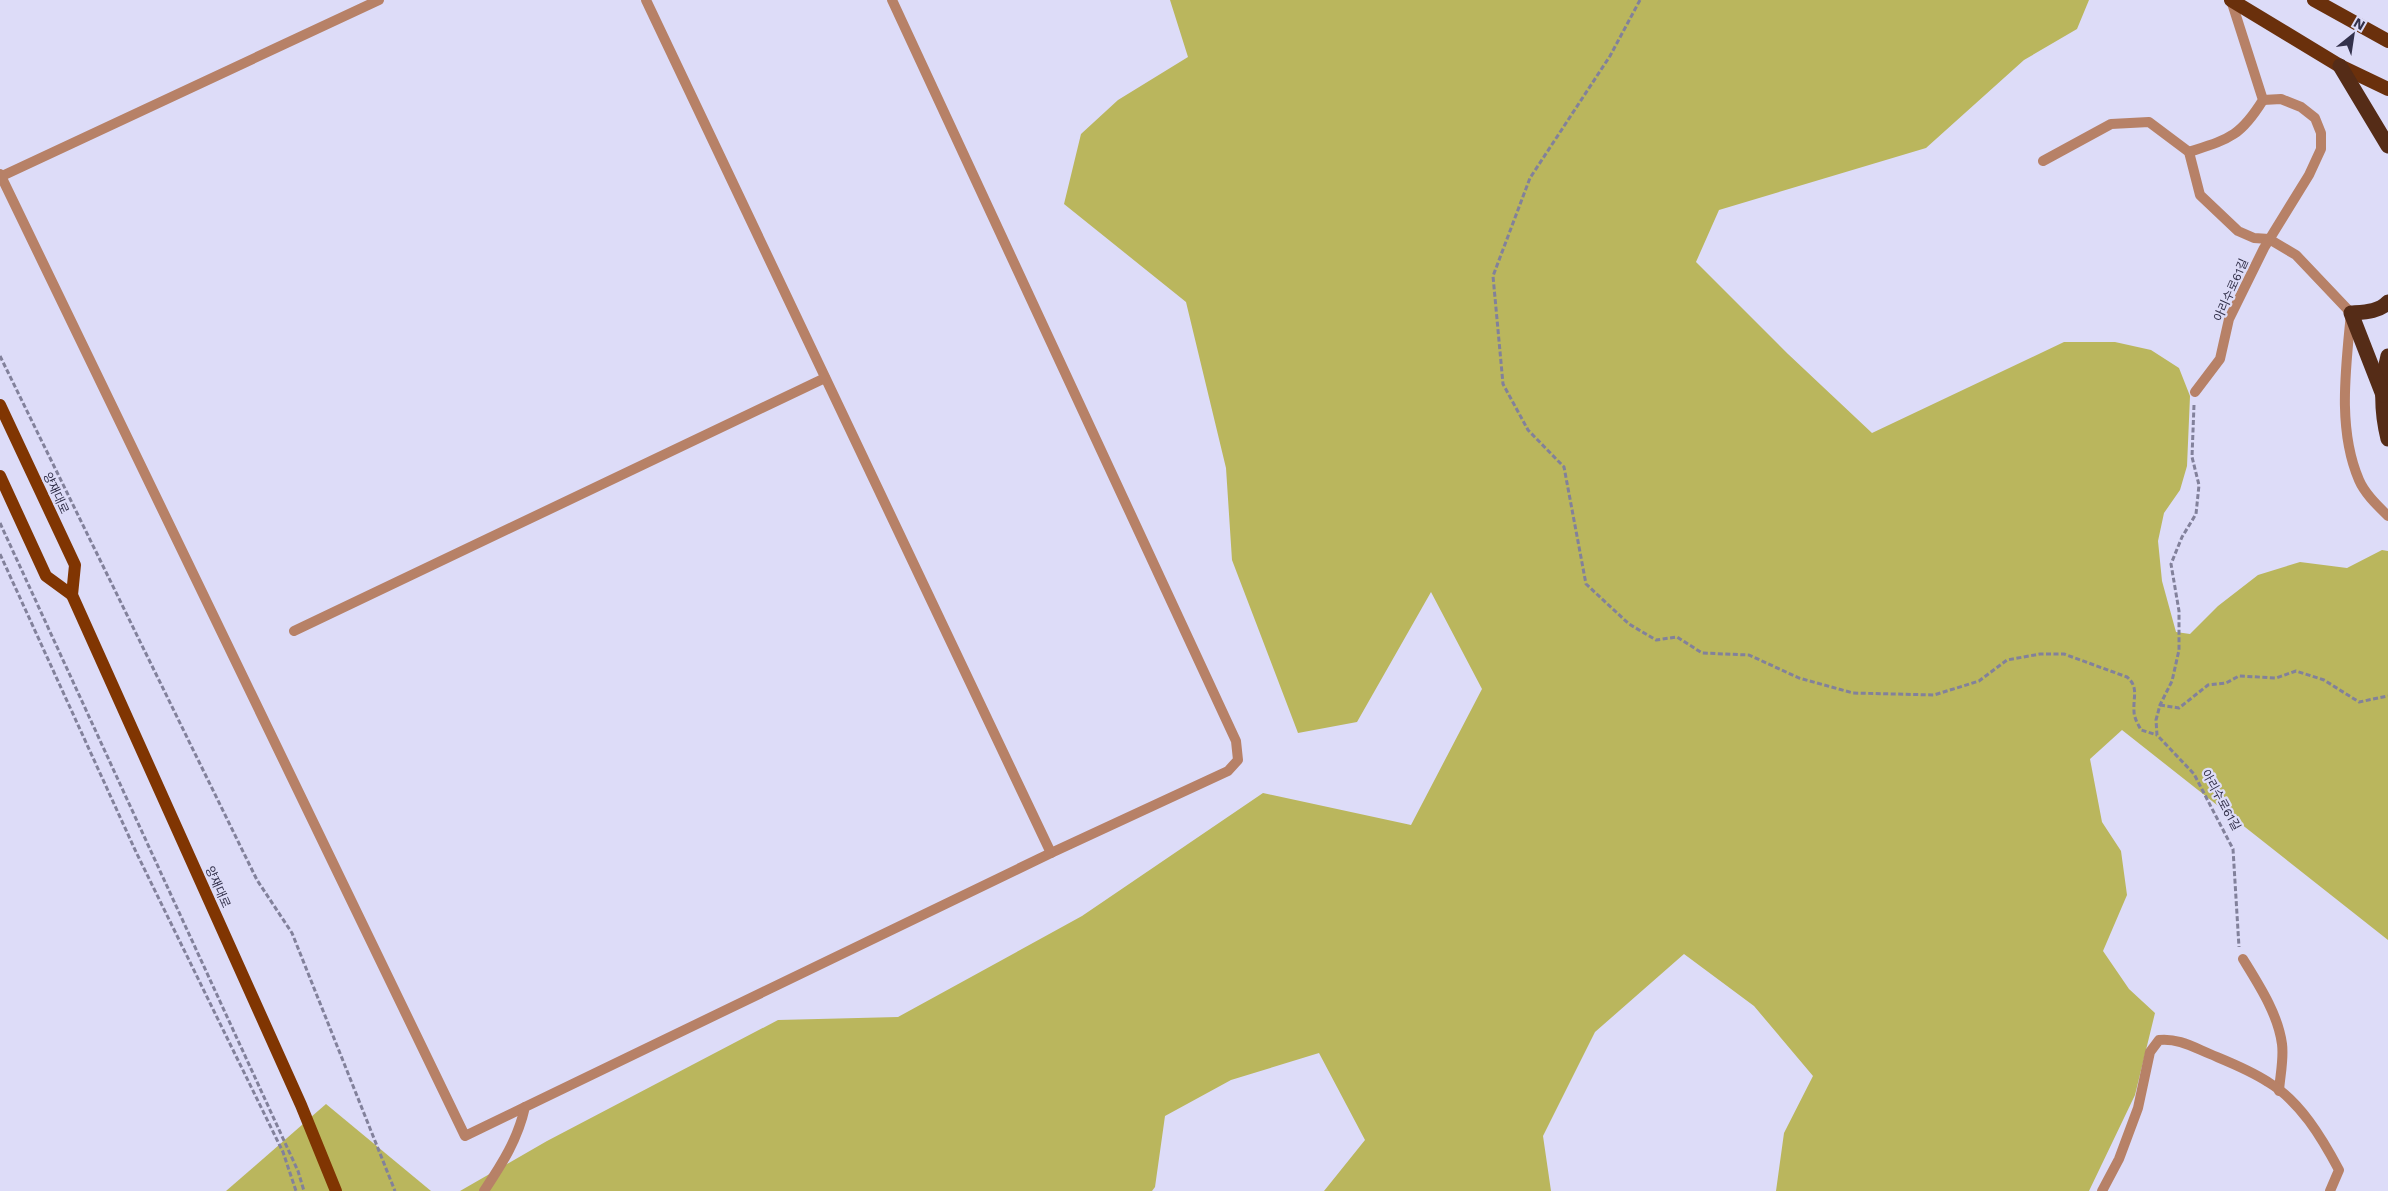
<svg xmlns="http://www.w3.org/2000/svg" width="2388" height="1191" font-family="'Work Sans','Noto Sans KR',sans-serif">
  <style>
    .forest { fill: #bab65d }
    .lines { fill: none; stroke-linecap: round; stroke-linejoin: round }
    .path { stroke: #82819b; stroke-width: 3; stroke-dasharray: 5 2.5; stroke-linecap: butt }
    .service { stroke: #b78167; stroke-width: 10 }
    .minor { stroke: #b78167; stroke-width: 10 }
    .primary { stroke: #803502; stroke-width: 12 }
    .trunk { stroke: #6a300c; stroke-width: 14 }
    .motorway { stroke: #552c17; stroke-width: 15 }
    .labels { text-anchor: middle; stroke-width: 4.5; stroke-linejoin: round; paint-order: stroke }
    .street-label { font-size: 12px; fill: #33314b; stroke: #dddcf8 }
  </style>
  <rect width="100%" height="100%" fill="#dddcf8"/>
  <!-- forest -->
  <g class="forest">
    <polygon points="1170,0 2089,0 2077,29 2024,60 1926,148 1719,210 1696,262 1788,354 1872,433 2064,342 2115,342 2151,350 2179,368 2190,396 2187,466 2180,490 2164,513 2158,541 2162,581 2176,632 2190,634 2218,606 2258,575 2300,562 2347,568 2382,550 2388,551 2388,940 2122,730 2090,759 2102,822 2121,851 2127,895 2103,951 2129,989 2155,1013 2135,1095 2089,1191 1776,1191 1784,1133 1813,1076 1754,1006 1684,954 1595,1032 1543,1136 1551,1191 1324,1191 1365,1140 1319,1053 1231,1080 1165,1116 1155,1187 1152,1191 460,1191 547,1141 778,1020 898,1017 1082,916 1263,793 1411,825 1482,689 1431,592 1357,722 1298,733 1232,560 1226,468 1186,302 1064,204 1081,134 1118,100 1188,57"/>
    <polygon points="326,1104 431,1191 226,1191"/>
  </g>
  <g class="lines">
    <!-- path -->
    <g class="path">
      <path d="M1640,0L1610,56L1530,178L1493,276L1503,384L1528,430L1564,467L1586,584L1629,624L1656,640L1677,637L1702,653L1749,655L1799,678L1853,693L1934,695L1979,681L2007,660L2040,654H2064L2127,677C2139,687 2133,697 2134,711C2134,718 2138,724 2141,730L2157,735"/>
      <polyline points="0,356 257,880 292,933 395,1191"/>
      <polyline points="2194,405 2192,457 2199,485 2196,514 2182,537 2171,564 2179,611 2179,650 2172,681 2160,705 2156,720 2157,735 2194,774 2233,849 2239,947"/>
      <polyline points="0,523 298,1171 304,1191"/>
      <polyline points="0,554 136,852 283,1152 296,1191"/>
      <polyline points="2160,705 2179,708 2208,685 2226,683 2239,676 2276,678 2296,671 2324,680 2359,702 2388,696"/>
    </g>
    <!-- service -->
    <g class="service">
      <polyline points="892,0 1236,741 1238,760 1228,771 1051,853"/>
      <path d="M2189,152C2229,139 2240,137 2263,100L2231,0"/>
      <path d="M2043,161L2111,124L2149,122L2189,152L2200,195L2238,231L2254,238L2269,239L2296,255L2351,313C2346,367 2337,429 2359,480C2365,494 2378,506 2388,516"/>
      <polyline points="0,174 465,1136 525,1107"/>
      <polyline points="2,176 379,0"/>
      <polyline points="2195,392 2220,359 2229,319 2264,248 2309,175 2321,149 2321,133 2315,118 2301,107 2281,99 2263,100"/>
      <polyline points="294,631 825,378"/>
      <path d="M484,1191C502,1164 518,1139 525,1107L1051,853L646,0"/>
    </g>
    <!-- minor -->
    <g class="minor">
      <path d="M2243,959C2259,985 2278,1014 2282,1044C2284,1059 2280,1076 2279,1091"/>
      <path d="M2102,1191L2119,1159L2138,1108L2150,1052L2159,1040C2178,1038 2193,1047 2210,1054C2229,1062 2250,1070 2268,1082C2300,1101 2322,1138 2339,1170L2330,1191"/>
    </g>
    <!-- primary -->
    <g class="primary">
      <polyline points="0,405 75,565 72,595 301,1105 336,1191"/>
      <polyline points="0,476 46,576 72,595"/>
    </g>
    <!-- trunk -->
    <g class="trunk">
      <polyline points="2231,0 2340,66 2388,89"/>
      <polyline points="2314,0 2388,41"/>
    </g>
    <!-- motorway -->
    <g class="motorway">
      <polyline points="2340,66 2388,146"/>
      <path d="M2388,356C2381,383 2381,411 2388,439"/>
      <path d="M2383,395L2351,313C2364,312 2379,312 2388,302"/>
    </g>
  </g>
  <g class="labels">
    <!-- street labels -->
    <g class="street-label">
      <text transform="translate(2231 290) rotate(-66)" y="4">아리수로61길</text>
      <text transform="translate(56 493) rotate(65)" y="4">양재대로</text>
      <text transform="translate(2221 800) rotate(61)" y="4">아리수로61길</text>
      <text transform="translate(218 887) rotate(66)" y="4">양재대로</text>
    </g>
  </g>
  <!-- north arrow -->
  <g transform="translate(2353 35) rotate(30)" stroke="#dddcf8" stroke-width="4" paint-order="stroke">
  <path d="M0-4L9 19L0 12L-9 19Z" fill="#33314b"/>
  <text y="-8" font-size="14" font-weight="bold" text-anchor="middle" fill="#33314b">N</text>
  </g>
</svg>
